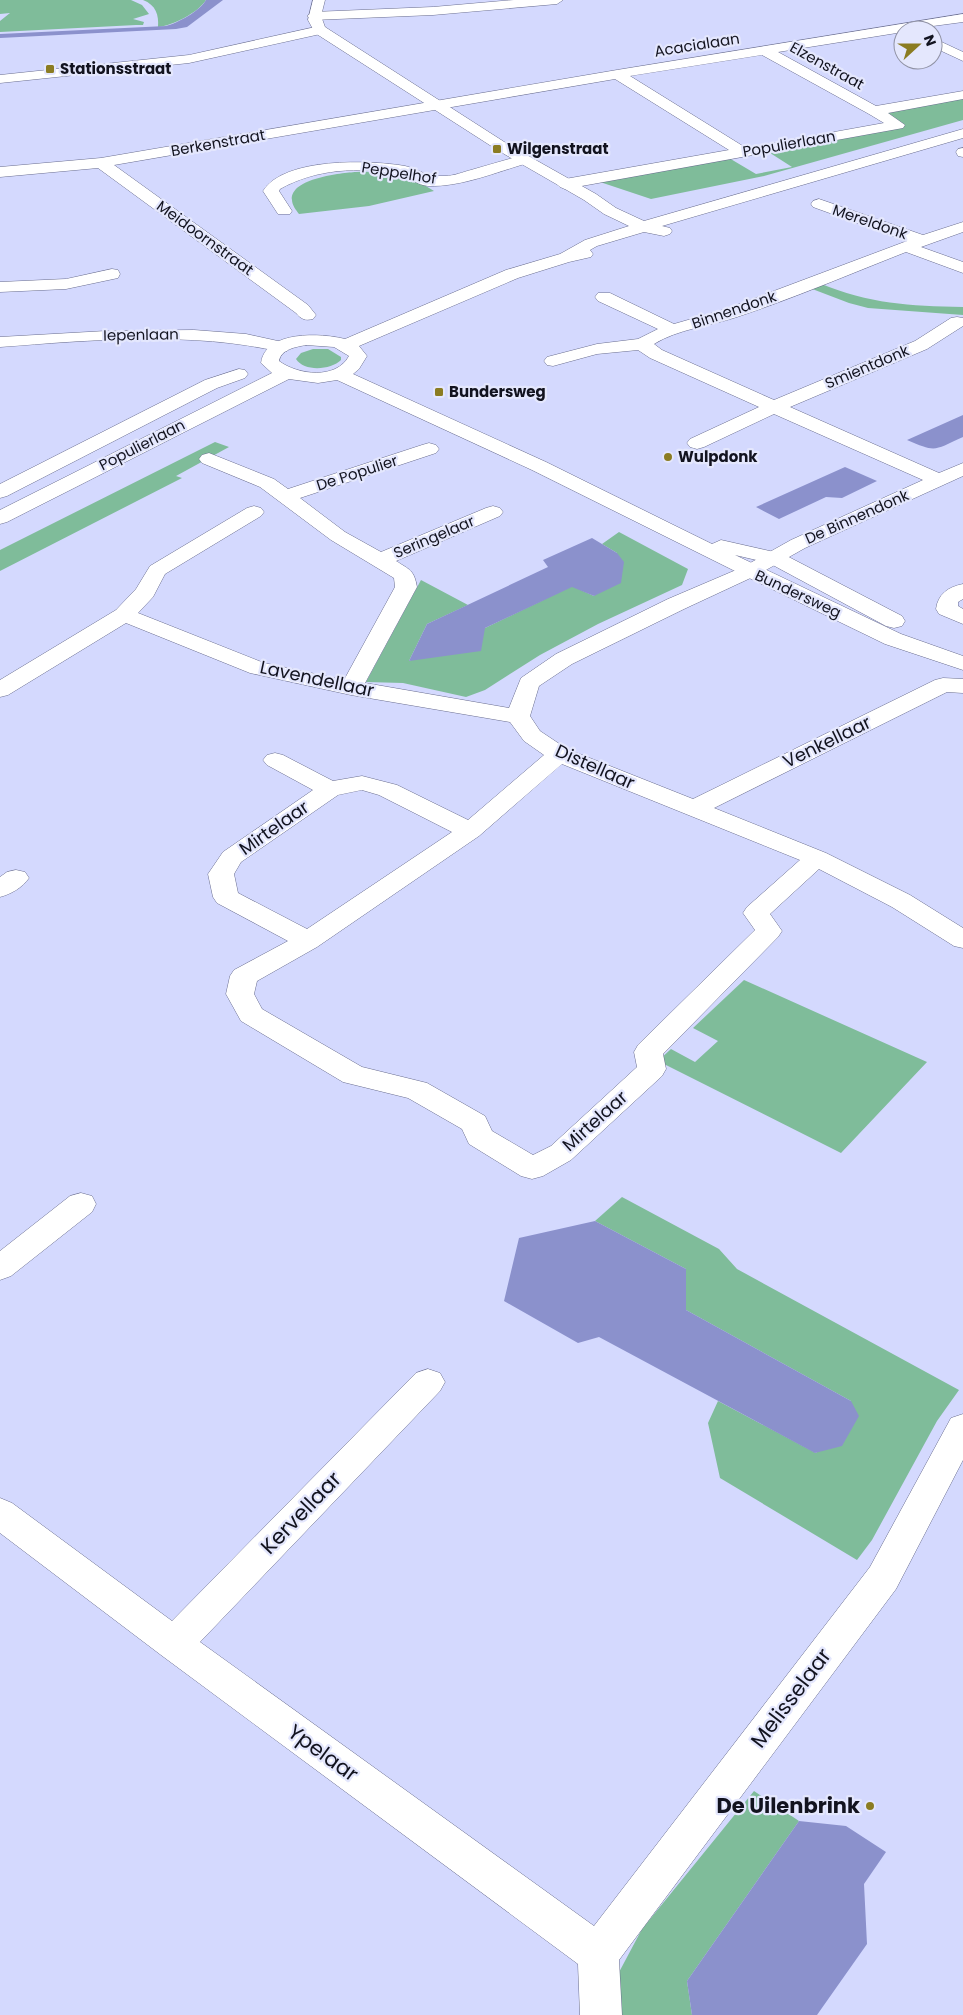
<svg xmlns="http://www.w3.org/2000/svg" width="963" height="2015" font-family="Poppins,sans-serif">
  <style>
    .green { fill: #7fbc9a }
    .water { fill: #8b91cc }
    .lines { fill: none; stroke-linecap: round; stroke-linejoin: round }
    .street-casing { stroke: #6a6e8f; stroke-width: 1 }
    .secondary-casing { stroke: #6a6e8f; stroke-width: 1 }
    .street { fill: #fff; fill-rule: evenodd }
    .secondary { fill: #fff; fill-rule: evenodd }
    .poi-dot { fill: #8b7c22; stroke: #e4e7fd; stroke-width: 2 }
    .labels { text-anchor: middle; stroke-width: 4.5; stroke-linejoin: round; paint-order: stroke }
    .far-street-label { font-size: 15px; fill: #12131f; stroke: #e4e7fd }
    .far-poi-label { font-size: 15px; font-weight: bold; fill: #12131f; stroke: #e4e7fd; text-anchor: start }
    .street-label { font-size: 18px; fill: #12131f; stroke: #e4e7fd }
    .near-street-label { font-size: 21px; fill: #12131f; stroke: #e4e7fd }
    .near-poi-label { font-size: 21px; font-weight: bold; fill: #12131f; stroke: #e4e7fd; text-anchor: end }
  </style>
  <rect width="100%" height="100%" fill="#d4d9fe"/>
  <!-- green -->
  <g class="green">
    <polygon points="0,0 131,0 142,5 149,14 133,19 144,22 143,25 136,25 0,32 0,21 10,13 0,14"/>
    <path d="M143,0H206C199,12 172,26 158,27C159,15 156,5 143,0Z"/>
    <polygon points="963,98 963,120 764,176 651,199 597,181 729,158 756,174 792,167 767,151 900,127 882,113"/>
    <path d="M356,172C385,171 410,175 434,191L369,206L299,214C296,210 292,205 292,200C290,178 342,173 356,172Z"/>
    <path d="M819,283C870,304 909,306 963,307V315L868,308L849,303L807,287Z"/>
    <path d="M313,349H328L341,357V360C331,370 304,372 296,359L301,353Z"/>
    <polygon points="215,442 229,447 176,476 182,478 0,571 0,550"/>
    <polygon points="619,532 688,569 682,585 598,624 540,655 485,690 466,697 403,683 366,682 421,580 468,605 427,624 409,661 485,628 572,586 594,596 617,553 602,544"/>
    <polygon points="744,980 927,1062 841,1153 658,1061 671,1049 695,1062 718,1041 693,1028"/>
    <polygon points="622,1197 719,1249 737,1269 959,1390 937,1421 872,1540 857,1560 720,1478 708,1423 718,1401 816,1453 851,1401 686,1310 686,1269 595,1221"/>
    <polygon points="754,1791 799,1821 687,1981 692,2015 615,2015 617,1976 642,1929"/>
  </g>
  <!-- water -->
  <g class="water">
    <path d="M206,0H223L187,27L176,29L0,38V34L166,26C178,23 200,11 206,0Z"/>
    <path d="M963,415V437C934,450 937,453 907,440Z"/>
    <polygon points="845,467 877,481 842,498 826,497 779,519 756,507"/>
    <polygon points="592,538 617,553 624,562 621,583 594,596 572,587 485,628 481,651 409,661 427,624 548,567 543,560"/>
    <polygon points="595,1221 686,1269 686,1310 851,1401 859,1416 842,1446 815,1453 599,1337 578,1343 504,1301 519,1238"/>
    <polygon points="799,1821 846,1826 886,1852 864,1884 867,1944 817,2015 692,2015 687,1981"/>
  </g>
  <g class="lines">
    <defs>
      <g id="street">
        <polygon points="514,0 563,0 557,4 433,15 313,20 307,16 313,12 433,7"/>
        <path d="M963,14V22L903,30V32L778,52L876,106L963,91V99L888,113L905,125L903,128L565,189L560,187L557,184L560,181L565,179L729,150L615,79L114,165L308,305L316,315L313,319C305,321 301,319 296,313L98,168L0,177V167L101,158L617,70ZM762,55L869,114L884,123L746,148L630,76Z"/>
        <polygon points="320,26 325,27 327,30 325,33 189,63 0,83 0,75 189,55"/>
        <polygon points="933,38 963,52 963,61 933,47"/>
        <polygon points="963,148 963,157 958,156 956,152 958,149"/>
        <path d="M523,155L528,157L531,160L528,163C496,172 462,187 428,186C417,185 409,177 399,175C360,166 315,169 280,189L279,191L292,211L290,214H278L263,191C284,157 370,160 405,166C422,170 424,177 445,176C454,176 463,172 471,170C488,165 506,160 523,155Z"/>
        <path d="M819,199L923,235L963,222V232L921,247L963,262V273L906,252C850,274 794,298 737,317C710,326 678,329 654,344L662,350L774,400L915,341L951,318L957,317L963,318V326L927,349L790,407L939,473L963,463V476L805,548L757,575L684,609L572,664L539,686L530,716L540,731L567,749L693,799L935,680L943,678L963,679V693L947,692L714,808L826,853L910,895L963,928V948L954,946L892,907L819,869L770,914L782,931L778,937L663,1054L666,1069L662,1076L571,1160L543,1176L532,1179L521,1176L469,1144L462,1129L408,1098L343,1082L241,1021L226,994L230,976L234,970L288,941L217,903L213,897L208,874L223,852L313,790L267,765L263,760L267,755L275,753L283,755L333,781L362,776L397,785L468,820L544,755L524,741L510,722L351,695L250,673L126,623L8,695L0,697V680L116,610L136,589L150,566L247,508L254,506L261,508L264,512L261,516L165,574L153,597L138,613L264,663L344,680L395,587L394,578L331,540L260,487L202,463L199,459L202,455L209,453L274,479L288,489L422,445L429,443L436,445L439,449L436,453L300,498L345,532L381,552L486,508L493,506L500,508L503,512L500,516L396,561C410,570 414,570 417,587L365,683L509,708L521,678L556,654L668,599L743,567L791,540L923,480L774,414L704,447L697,449L690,447L687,443L690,439L759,407L650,358L638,350L597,354L553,366L547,365L544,361L547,357L597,344L638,339L658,329L598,301L595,297L598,293H610L674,324L726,309L907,241L813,207L811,204L813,201ZM562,764L800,860L747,907L743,913L755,930L638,1045L634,1052L637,1067L551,1146L533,1155L492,1131L485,1116L427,1083L362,1067L262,1009L254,994L257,981L317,947L479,836ZM362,790L379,795L452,832L307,929L238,893L234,874L241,862L338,795Z"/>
        <polygon points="112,269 118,270 120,274 118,278 66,289 0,292 0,282 66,279"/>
        <path d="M194,330L246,334L287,343L290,347L287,351L281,352C193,331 90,340 0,347V337L106,331Z"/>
        <polygon points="239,369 245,370 248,374 245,378 217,388 7,496 0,498 0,484 205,380"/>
        <path d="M963,584V599L958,602V606L963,609V624L939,614L936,609C938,594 948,587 963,584Z"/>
        <path d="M16,870L25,872L29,878C22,888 11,894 0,897V877L7,872Z"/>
        <polygon points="81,1193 92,1196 96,1204 92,1212 11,1276 0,1280 0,1251 70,1196"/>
        <polygon points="428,1369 440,1373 445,1382 440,1391 200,1642 594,1926 870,1567 951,1418 963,1414 963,1460 896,1589 619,1960 622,2015 580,2015 578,1964 161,1655 0,1533 0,1498 12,1503 172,1621 416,1373"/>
      </g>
      <path id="secondary" d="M313,0H325L321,16L325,27L509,145L596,194L616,208L644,221L963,129V138L662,226L670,228L672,231L670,234L664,236L644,232L597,246L590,250L593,254L591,257L569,262L518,278L359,346L367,356L359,369L353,374L546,462L712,544L721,540L783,554L902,616L905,621L902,626L894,628L886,626L769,563L735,555L901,634L963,656V670L885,644L743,575L532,470L337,380L318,383L289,379L7,522L0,524V510L272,373L261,363C265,330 322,333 345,339L506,270L560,254L585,240L629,226L604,214L584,200L499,151L315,33L308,20ZM306,345L334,347L349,356C336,380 298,375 279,361C281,349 296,347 306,345Z"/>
    </defs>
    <!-- street casing -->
    <use href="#street" class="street-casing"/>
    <!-- secondary casing -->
    <use href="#secondary" class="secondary-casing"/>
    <!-- street -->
    <use href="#street" class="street"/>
    <!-- secondary -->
    <use href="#secondary" class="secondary"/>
  </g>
  <!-- markers -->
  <g class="poi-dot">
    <rect x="45" y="64" width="10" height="10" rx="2.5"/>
    <rect x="492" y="144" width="10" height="10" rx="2.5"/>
    <rect x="434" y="387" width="10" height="10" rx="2.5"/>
    <circle cx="668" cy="457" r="5"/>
    <circle cx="870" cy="1806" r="5"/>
  </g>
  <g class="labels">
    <!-- far-street labels -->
    <g class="far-street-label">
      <text transform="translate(697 45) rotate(-9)" y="5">Acacialaan</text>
      <text transform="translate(827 66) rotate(29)" y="5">Elzenstraat</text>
      <text transform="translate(218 143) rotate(-10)" y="5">Berkenstraat</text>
      <text transform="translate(789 144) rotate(-10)" y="5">Populierlaan</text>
      <text transform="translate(399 173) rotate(9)" y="5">Peppelhof</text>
      <text transform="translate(870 222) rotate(19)" y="5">Mereldonk</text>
      <text transform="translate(205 238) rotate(36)" y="5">Meidoornstraat</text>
      <text transform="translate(734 310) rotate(-19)" y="5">Binnendonk</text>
      <text transform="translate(141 335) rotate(-1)" y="5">Iepenlaan</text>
      <text transform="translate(867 367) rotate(-23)" y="5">Smientdonk</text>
      <text transform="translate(142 445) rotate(-27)" y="5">Populierlaan</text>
      <text transform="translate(357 473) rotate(-18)" y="5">De Populier</text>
      <text transform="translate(857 517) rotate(-24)" y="5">De Binnendonk</text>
      <text transform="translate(434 537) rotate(-23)" y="5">Seringelaar</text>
      <text transform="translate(798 594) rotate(25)" y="5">Bundersweg</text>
    </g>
    <!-- far-poi labels -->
    <g class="far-poi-label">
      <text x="60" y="74">Stationsstraat</text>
      <text x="507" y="154">Wilgenstraat</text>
      <text x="449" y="397">Bundersweg</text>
      <text x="678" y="462">Wulpdonk</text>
    </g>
    <!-- street labels -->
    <g class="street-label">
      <text transform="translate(317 679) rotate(12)" y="6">Lavendellaar</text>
      <text transform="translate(827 742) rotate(-26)" y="6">Venkellaar</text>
      <text transform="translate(595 767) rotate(24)" y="6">Distellaar</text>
      <text transform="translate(274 828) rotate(-35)" y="6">Mirtelaar</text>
      <text transform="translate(595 1121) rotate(-42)" y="6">Mirtelaar</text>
    </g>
    <!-- near-street labels -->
    <g class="near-street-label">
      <text transform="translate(301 1513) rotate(-46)" y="7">Kervellaar</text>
      <text transform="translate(791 1698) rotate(-53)" y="7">Melisselaar</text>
      <text transform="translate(323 1753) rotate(36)" y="7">Ypelaar</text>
    </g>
    <!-- near-poi labels -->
    <g class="near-poi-label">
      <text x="860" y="1813">De Uilenbrink</text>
    </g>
  </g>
  <!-- north arrow -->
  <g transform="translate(918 45) rotate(69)"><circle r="24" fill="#e4e7fd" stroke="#9092a4"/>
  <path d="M0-4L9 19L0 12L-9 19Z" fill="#8b7c22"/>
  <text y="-8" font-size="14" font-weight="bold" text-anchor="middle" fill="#12131f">N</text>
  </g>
</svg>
